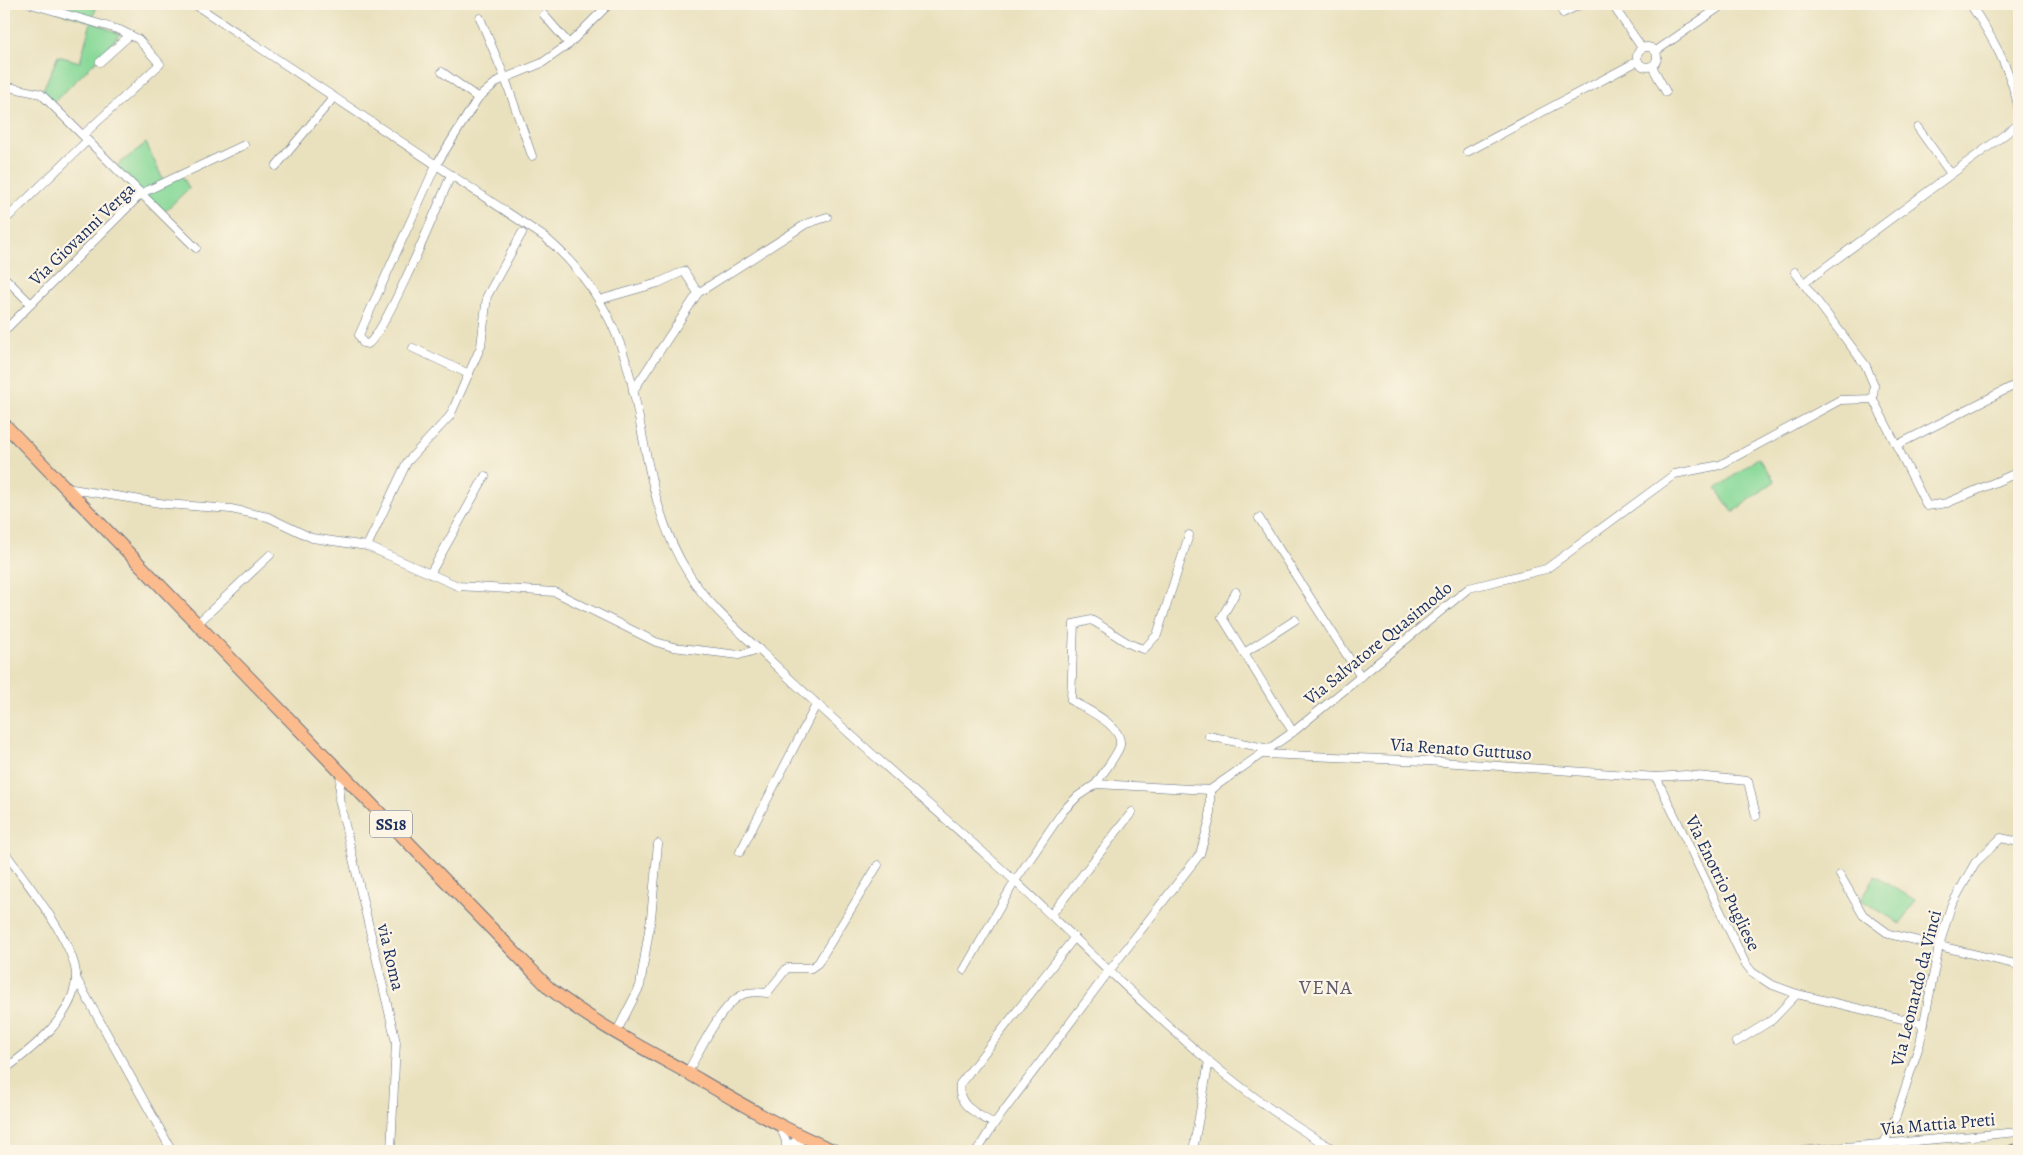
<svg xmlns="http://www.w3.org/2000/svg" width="2023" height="1155" font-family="Alegreya,serif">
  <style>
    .green { fill: #88d999; stroke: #52847c }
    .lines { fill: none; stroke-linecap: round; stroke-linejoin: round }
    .street-casing { stroke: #636d80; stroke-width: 9 }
    .primary-casing { stroke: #636d80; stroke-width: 14 }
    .street { stroke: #fff; stroke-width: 8 }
    .primary { stroke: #fbbb8c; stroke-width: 12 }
    .labels { text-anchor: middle; stroke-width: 4.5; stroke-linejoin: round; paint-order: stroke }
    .shield { fill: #fcf5e5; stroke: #5e6a86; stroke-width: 1 }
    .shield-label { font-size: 16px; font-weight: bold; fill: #1b2f5e }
    .street-label { font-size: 18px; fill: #1b2f5e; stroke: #fcf5e5 }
    .quarter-label { font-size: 20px; letter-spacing: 1px; fill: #5e5b6d; stroke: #fcf5e5 }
  </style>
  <rect width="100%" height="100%" fill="#fcf5e5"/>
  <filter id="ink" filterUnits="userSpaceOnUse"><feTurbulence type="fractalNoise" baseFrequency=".02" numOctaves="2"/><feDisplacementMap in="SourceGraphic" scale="10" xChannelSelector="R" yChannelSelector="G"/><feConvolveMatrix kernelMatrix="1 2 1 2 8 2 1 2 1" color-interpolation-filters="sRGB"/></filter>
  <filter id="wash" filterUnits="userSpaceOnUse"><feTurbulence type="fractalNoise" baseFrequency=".0096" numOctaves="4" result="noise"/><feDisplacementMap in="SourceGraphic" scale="20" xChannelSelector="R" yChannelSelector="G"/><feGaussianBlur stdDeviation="1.12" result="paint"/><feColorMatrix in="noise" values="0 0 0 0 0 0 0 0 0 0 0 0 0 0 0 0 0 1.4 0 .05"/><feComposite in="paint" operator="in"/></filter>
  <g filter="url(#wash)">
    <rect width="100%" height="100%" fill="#e9e1be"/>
    <!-- green -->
    <g class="green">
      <polygon points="59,4 97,4 92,22 120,34 98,59 52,104 41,94 58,56 80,62 91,22 56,11"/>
      <polygon points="146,143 164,182 181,174 189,188 162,214 115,167"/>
      <polygon points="1758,458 1775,481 1733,512 1716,489"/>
      <polygon points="1875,876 1915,900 1901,924 1861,900"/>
    </g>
  </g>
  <g filter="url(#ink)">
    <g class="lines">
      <defs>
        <g id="street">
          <polyline points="31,4 120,30 138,39 160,64 83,135"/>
          <path d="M194,4L546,238C590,276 618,324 631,380C647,448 651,516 690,576C711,609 744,635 772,662C841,728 913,790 985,854C1099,955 1202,1076 1337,1151"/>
          <polyline points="1612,4 1642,48"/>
          <path d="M1970,4C1992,36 2011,70 2019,110"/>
          <polyline points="1563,13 1581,4"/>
          <polyline points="544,15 569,44"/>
          <polyline points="480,18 505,78 532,156"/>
          <circle cx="1647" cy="57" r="10"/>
          <polyline points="1656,51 1724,4"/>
          <polyline points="100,62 130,35"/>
          <polyline points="1652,66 1666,92"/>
          <polyline points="442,72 478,98"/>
          <polyline points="4,86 41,94 196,248"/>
          <polyline points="1918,128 1951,174"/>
          <polyline points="1467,152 1638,61"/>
          <polyline points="276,166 334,97"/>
          <path d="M451,175C439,203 386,332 368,344L363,343L359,335L436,165L478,98L498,81L542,63L569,44L609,4"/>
          <polyline points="4,221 87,141"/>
          <polyline points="1795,272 1866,366 1874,385 1873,399"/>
          <polyline points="4,277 31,304"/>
          <polyline points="1804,283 2019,124"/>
          <polyline points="599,300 658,283 684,271 698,293"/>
          <polyline points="4,331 142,193 244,145"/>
          <polyline points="413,348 469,374"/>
          <polyline points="633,391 698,293 806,224 827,217"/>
          <polyline points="1897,445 2019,383"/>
          <polyline points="66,488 166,504 231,509 268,517 312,538 367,546 458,586 555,592 656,642 673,647 739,655 759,649"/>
          <polyline points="1259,518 1361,677"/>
          <polyline points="367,546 407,462 450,416 481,346 487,296 522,233"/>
          <polyline points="430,574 485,476"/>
          <polyline points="1236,592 1222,617 1293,732"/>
          <polyline points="197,624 270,555"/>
          <polyline points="1244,653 1295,620"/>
          <polyline points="1209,736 1269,749"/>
          <polyline points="1264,754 1427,761 1656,777 1686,775 1748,781 1756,816"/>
          <polyline points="341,772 339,799 396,1042 391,1151"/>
          <polyline points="1656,777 1745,963 1752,972 1770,984 1797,994 1924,1024"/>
          <path d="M1096,784C1101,775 1119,753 1120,745C1123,725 1085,709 1071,700L1074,624L1091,620C1111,630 1123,644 1144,649L1157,635L1189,535"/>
          <path d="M4,851C23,878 79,947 76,979C73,1017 32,1049 4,1070"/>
          <polyline points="740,852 816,705"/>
          <polyline points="1840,875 1863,915 1889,934 2019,965"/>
          <polyline points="1051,915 1132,812"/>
          <polyline points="964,970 1015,881 1063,811 1078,796 1096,784 1210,790 1293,732 1469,588 1546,569 1675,474 1720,465 1840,400 1873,399 1927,506 1947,503 2019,472"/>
          <polyline points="76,978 172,1151"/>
          <polyline points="616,1033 640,986 651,918 658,844"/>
          <polyline points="1736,1042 1772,1020 1797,994"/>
          <path d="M687,1073C700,1051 722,1000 747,993C753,992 761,992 767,993L787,968H811L818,963L878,865"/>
          <path d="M994,1124C978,1114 956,1106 960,1084L1074,938"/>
          <polyline points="780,1126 786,1141 786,1151"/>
          <polyline points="1884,1143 1896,1116 1920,1043 1939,946 1951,906 1975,863 2001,838 2019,842"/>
          <polyline points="788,1151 792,1144 801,1137 798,1151"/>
          <polyline points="977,1151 994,1124 1109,971 1200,854 1210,819 1210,790"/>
          <polyline points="1193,1151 1209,1061"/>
          <polyline points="1799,1151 2019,1132"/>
        </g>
        <g id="primary">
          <path d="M4,424L549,988C592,1022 641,1047 688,1073C736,1101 784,1130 835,1151"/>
          <polyline points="2013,1151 2019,1150"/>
        </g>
      </defs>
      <!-- street casing -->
      <use href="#street" class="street-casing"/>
      <!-- primary casing -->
      <use href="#primary" class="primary-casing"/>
      <!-- street -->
      <use href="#street" class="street"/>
      <!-- primary -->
      <use href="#primary" class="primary"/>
    </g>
  </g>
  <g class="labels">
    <!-- shield labels -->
    <rect class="shield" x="370" y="810.5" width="42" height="27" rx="4"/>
    <g class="shield-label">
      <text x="391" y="830">SS18</text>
    </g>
    <!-- street labels -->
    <g class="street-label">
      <text transform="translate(82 234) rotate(-44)" y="6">Via Giovanni Verga</text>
      <text transform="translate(1378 643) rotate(-39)" y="6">Via Salvatore Quasimodo</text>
      <text transform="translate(1461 749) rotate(4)" y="6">Via Renato Guttuso</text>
      <text transform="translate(1723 883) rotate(64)" y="6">Via Enotrio Pugliese</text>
      <text transform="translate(391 957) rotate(77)" y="6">via Roma</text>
      <text transform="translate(1916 988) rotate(-76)" y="6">Via Leonardo da Vinci</text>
      <text transform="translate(1938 1124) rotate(-5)" y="6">Via Mattia Preti</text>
    </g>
    <!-- quarter labels -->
    <g class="quarter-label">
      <text x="1326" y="994">VENA</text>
    </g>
  </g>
  <!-- margin -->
  <rect width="2023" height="1155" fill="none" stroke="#fcf5e5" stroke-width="20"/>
</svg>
